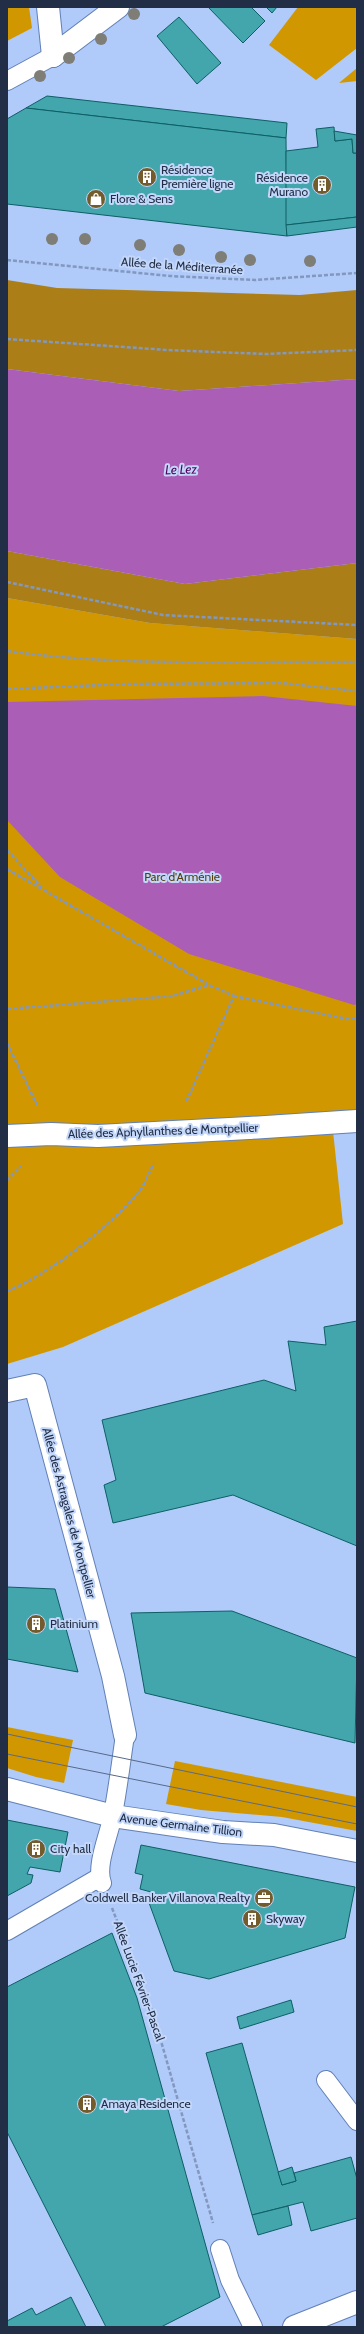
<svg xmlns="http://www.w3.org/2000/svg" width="364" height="2334" font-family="Cabin,sans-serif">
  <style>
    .green { fill: #d09700 }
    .forest { fill: #ab7e17 }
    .water { fill: #aa5eb6 }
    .building { fill: #44a6ad; stroke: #0d5f64 }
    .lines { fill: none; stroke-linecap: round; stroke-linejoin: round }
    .lane-casing { stroke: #6280b6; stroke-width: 20 }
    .street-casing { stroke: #6280b6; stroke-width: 24 }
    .secondary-casing { stroke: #6280b6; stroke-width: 24 }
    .path { stroke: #8298bf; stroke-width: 2.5; stroke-dasharray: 4 2; stroke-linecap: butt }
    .lane { stroke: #fff; stroke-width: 18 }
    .street { stroke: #fff; stroke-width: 22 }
    .secondary { stroke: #fff; stroke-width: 22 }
    .tram { stroke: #586989; stroke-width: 1 }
    .street-bridge-casing { stroke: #6280b6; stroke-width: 24; stroke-linecap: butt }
    .street-bridge { stroke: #fff; stroke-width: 22 }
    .tree { fill: #7e7d76 }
    .labels { text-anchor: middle; stroke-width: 4; stroke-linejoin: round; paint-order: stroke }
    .poi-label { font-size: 12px; fill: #222e45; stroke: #c3d7fa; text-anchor: start }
    .street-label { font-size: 12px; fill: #222e45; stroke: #c3d7fa }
    .park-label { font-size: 12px; fill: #563e0a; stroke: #c3d7fa }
    .water-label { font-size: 13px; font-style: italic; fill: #51045c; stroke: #c3d7fa }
  </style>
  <rect width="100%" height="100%" fill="#b0caf9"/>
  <!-- green -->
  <g class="green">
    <polygon points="7,7 29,7 32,28 7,41"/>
    <polygon points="298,7 357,7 357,48 316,80 269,45"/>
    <polygon points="357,68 357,81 339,83"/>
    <polygon points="7,598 150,623 357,639 357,1114 332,1122 343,1224 63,1347 7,1364"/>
    <polygon points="7,1727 73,1740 64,1783 36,1777 7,1768"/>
    <polygon points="175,1761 357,1797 357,1831 282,1817 201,1810 166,1804"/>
  </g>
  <!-- forest -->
  <g class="forest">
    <polygon points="7,280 57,288 300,295 357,290 357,379 179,391 7,369"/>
    <polygon points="7,551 185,584 357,563 357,639 150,623 7,598"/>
  </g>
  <!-- water -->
  <g class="water">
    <polygon points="7,369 179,391 357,379 357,563 185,584 7,551"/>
    <polygon points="263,696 357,706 357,1004 354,1005 189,954 60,877 7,820 7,702"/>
  </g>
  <!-- building -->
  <g class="building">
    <polygon points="208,7 251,7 265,21 243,43"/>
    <polygon points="266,7 277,7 272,13"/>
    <polygon points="179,17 221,63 197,84 157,36"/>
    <polygon points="47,96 287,123 286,138 26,108"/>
    <polygon points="26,108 286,138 287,236 7,204 7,119"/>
    <polygon points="334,127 335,141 352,139 353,153 357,153 357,217 286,225 286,151 318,147 316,129"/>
    <polygon points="334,131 357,135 357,153 353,153 352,139 335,141"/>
    <polygon points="357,217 357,227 287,236 286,225"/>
    <polygon points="357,1321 357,1546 233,1495 113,1523 104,1485 116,1480 102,1420 264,1380 296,1391 288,1341 326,1345 324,1327"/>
    <polygon points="7,1587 55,1589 78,1672 7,1659"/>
    <polygon points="232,1611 357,1658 355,1743 145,1693 131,1613"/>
    <polygon points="7,1820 68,1832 60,1872 30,1867 27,1874 33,1875 31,1883 7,1896"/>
    <polygon points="141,1845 355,1887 345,1938 209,1979 174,1971 148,1900 151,1892 140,1889 143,1875 135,1873"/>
    <polygon points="112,1933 137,1998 220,2297 161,2327 106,2327 7,2132 7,1987"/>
    <polygon points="291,2000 294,2012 240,2029 237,2017"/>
    <polygon points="242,2043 282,2185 296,2181 294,2173 351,2157 357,2179 357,2218 311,2231 303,2202 252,2215 206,2053"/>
    <polygon points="292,2167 296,2181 282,2185 278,2172"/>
    <polygon points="288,2206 292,2225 258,2235 252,2215"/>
    <polygon points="71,2297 86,2327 7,2327 7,2321 32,2308 36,2315"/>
  </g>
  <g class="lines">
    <defs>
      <g id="lane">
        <polyline points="7,81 53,56"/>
        <path d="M102,1883C95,1865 110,1833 113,1814C118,1788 121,1762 125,1735"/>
        <polyline points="7,1931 100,1877"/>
        <polyline points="326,2080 357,2121"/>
        <polyline points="220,2249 230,2280 253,2327"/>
      </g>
      <g id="street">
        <polyline points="48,7 53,56"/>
        <polyline points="53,56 118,7"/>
        <polyline points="249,1128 357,1121"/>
        <polyline points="7,1136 51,1134 98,1136"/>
        <polyline points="7,1391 35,1385 113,1676 125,1735"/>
        <polyline points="7,1789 113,1816 223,1832 274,1835 357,1851"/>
      </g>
      <polyline id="secondary" points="294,2327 357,2302"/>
    </defs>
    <!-- lane casing -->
    <use href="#lane" class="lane-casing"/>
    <!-- street casing -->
    <use href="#street" class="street-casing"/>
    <!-- secondary casing -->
    <use href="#secondary" class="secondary-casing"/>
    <!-- path -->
    <g class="path">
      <polyline points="7,260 170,276 255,280 357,273"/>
      <polyline points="7,339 168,350 266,354 357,350"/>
      <polyline points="7,582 163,615 357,625"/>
      <path d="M7,651C122,667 241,661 357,662"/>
      <polyline points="7,689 125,684 281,683 357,691"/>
      <polyline points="7,850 42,888"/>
      <polyline points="7,869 209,985 234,996 186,1102"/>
      <polyline points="234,996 347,1019 357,1018"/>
      <polyline points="7,1009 173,996 208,985"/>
      <polyline points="7,1043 37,1105"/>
      <polyline points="7,1180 21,1166"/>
      <path d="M7,1291C49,1275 109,1227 138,1193C145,1185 149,1172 154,1163"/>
      <polyline points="112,1908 153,2013 213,2223"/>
    </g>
    <!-- lane -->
    <use href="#lane" class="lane"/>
    <!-- street -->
    <use href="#street" class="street"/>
    <!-- secondary -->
    <use href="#secondary" class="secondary"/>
    <!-- tram -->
    <g class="tram">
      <polyline points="7,1734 357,1807"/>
      <polyline points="7,1754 357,1824"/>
    </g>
    <defs>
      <polyline id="street-bridge" points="98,1136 249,1128"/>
    </defs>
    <!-- street-bridge casing -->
    <use href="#street-bridge" class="street-bridge-casing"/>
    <!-- street-bridge -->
    <use href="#street-bridge" class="street-bridge"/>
  </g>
  <!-- trees -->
  <g class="tree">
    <circle cx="134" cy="14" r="6"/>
    <circle cx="101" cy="39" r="6"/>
    <circle cx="69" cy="58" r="6"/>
    <circle cx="40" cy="76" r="6"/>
    <circle cx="52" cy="239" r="6"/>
    <circle cx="85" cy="239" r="6"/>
    <circle cx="140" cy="245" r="6"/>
    <circle cx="179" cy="250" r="6"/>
    <circle cx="221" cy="257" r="6"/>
    <circle cx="250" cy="260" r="6"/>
    <circle cx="310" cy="261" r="6"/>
  </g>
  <!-- icons -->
  <defs>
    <symbol id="building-disc" viewBox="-11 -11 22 22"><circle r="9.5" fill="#735b2c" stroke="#c3d7fa"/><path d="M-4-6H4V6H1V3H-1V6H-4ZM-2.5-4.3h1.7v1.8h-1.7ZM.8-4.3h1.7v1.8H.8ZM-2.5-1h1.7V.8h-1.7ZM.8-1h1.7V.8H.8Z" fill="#fff"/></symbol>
    <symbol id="shop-disc" viewBox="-11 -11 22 22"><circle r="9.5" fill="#735b2c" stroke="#c3d7fa"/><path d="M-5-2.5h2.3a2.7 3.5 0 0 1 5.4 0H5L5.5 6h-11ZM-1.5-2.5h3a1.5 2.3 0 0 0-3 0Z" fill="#fff"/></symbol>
    <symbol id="office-disc" viewBox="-11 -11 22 22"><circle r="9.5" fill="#735b2c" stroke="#c3d7fa"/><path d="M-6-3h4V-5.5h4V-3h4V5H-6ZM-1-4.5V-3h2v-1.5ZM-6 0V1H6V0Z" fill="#fff"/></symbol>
  </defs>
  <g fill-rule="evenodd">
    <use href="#building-disc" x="136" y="166" width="22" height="22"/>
    <use href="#building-disc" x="311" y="174" width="22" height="22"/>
    <use href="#shop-disc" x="85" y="188" width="22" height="22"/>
    <use href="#building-disc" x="25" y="1613" width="22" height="22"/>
    <use href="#building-disc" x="25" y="1838" width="22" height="22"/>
    <use href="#office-disc" x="253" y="1887" width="22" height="22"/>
    <use href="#building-disc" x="241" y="1908" width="22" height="22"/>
    <use href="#building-disc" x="76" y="2093" width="22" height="22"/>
  </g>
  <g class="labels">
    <!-- poi labels -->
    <g class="poi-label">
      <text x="161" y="174">Résidence<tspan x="161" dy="14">Première ligne</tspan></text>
      <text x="308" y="182" text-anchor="end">Résidence<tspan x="308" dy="14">Murano</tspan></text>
      <text x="110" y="203">Flore &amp; Sens</text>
      <text x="50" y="1628">Platinium</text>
      <text x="50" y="1853">City hall</text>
      <text x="250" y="1902" text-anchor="end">Coldwell Banker Villanova Realty</text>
      <text x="266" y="1923">Skyway</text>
      <text x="101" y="2108">Amaya Residence</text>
    </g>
    <!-- street labels -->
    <g class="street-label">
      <text transform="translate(182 266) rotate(4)" y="4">Allée de la Méditerranée</text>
      <text transform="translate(163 1131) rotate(-2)" y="4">Allée des Aphyllanthes de Montpellier</text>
      <text transform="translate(69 1513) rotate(75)" y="4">Allée des Astragales de Montpellier</text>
      <text transform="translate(181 1825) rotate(7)" y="4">Avenue Germaine Tillion</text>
      <text transform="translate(139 1981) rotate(70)" y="4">Allée Lucie Février-Pascal</text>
    </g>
    <!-- park labels -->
    <g class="park-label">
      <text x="182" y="881">Parc d'Arménie</text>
    </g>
    <!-- water labels -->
    <g class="water-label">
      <text transform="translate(181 469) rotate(-2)" y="5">Le Lez</text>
    </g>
  </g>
  <!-- border -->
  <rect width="364" height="2334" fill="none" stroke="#222e45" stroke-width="16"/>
</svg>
